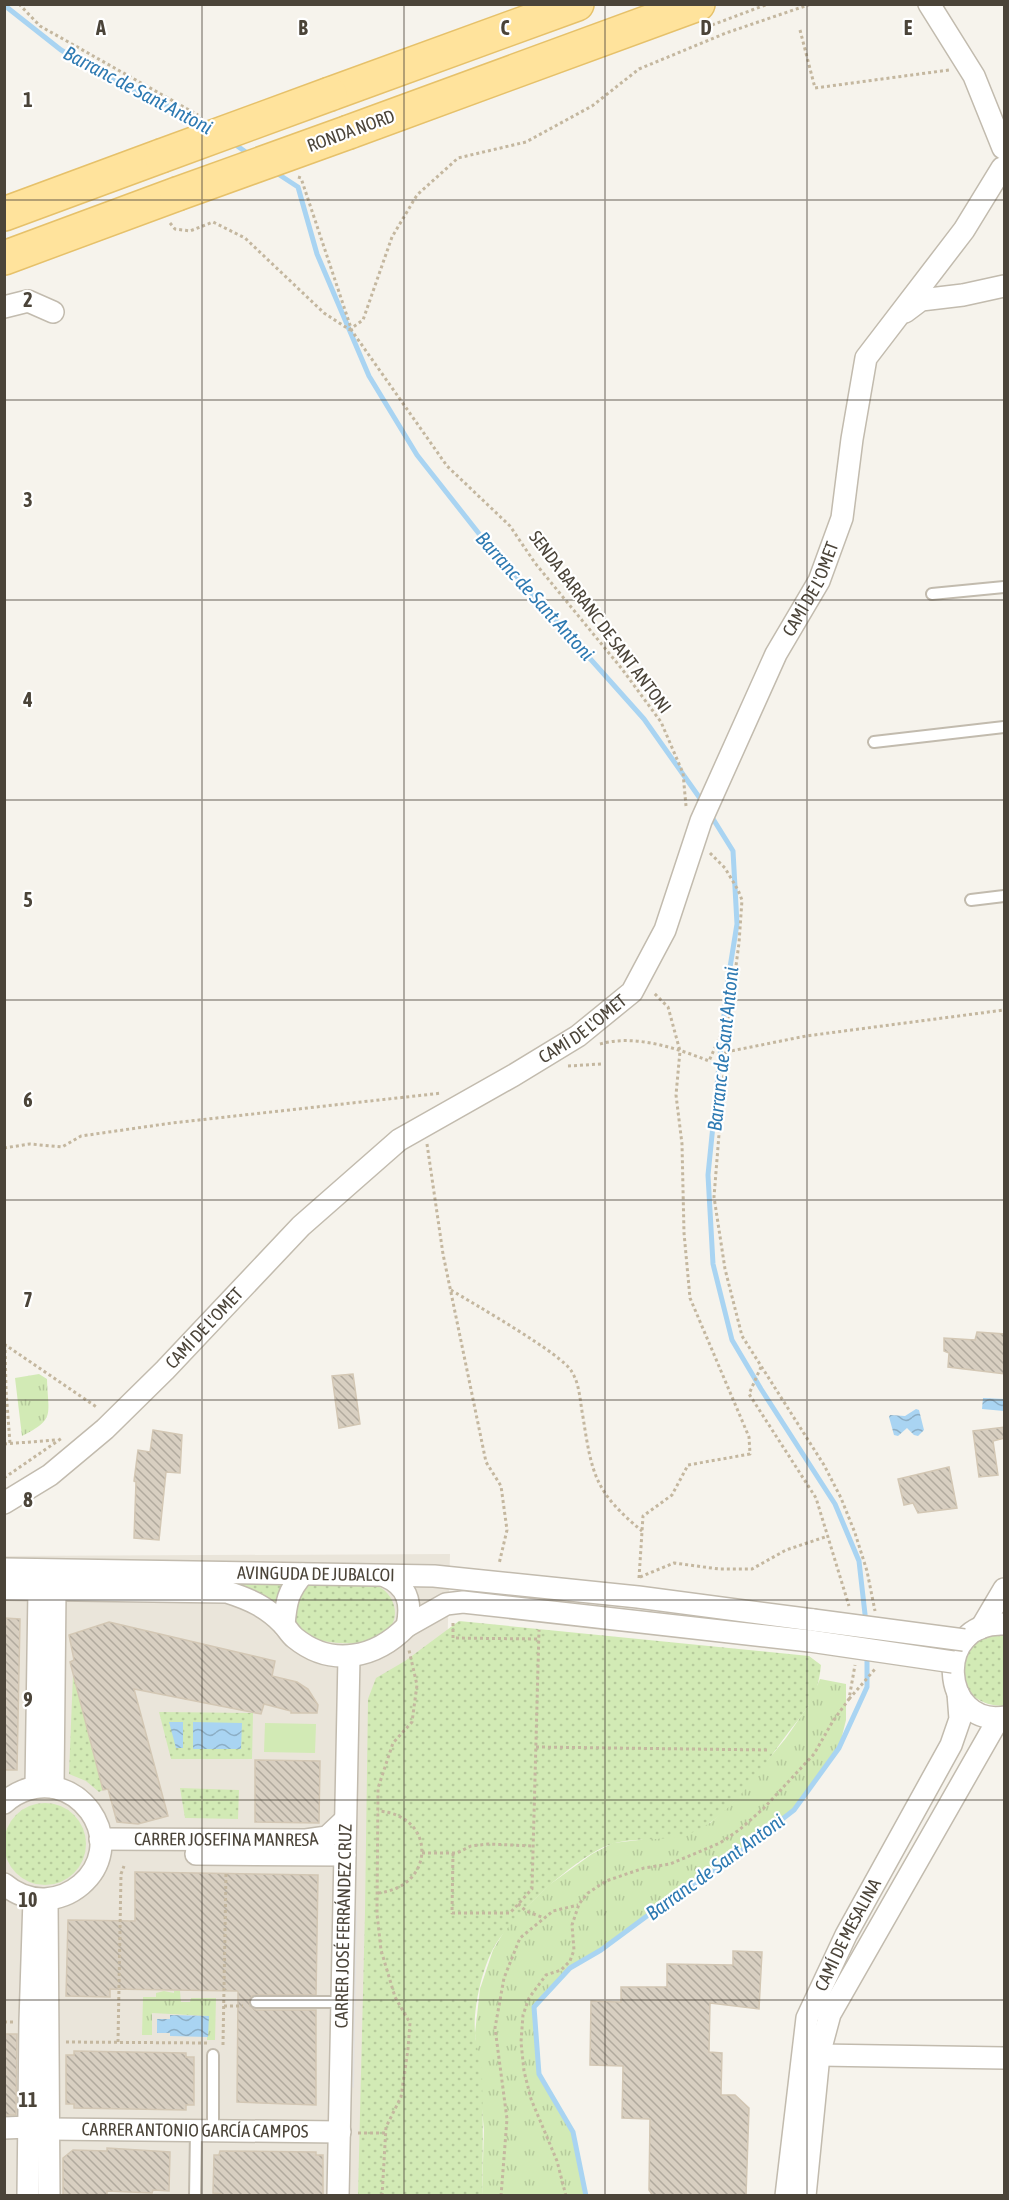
<svg xmlns="http://www.w3.org/2000/svg" width="1009" height="2200" font-family="'Asap Condensed',sans-serif">
  <style>
    .residential { fill: #eae5da }
    .grass { fill: url(#grass-tufts) }
    .garden { fill: url(#garden-dots) }
    .pitch { fill: #d2eab5 }
    .parking { fill: #e5e3e0 }
    .water { fill: url(#water-waves) }
    .lines { fill: none; stroke-linecap: round; stroke-linejoin: round }
    .stream { stroke: #a9d4f2; stroke-width: 5 }
    .building { fill: url(#building-back-hatch); stroke: #d3c7b4; stroke-width: 1.5 }
    .lane-casing { stroke: #c2bbae; stroke-width: 14 }
    .street-casing { stroke: #c2bbae; stroke-width: 24 }
    .primary-casing { stroke: #e6c16a; stroke-width: 36 }
    .path { stroke: #c4b79f; stroke-width: 3; stroke-dasharray: 3 3; stroke-linecap: butt }
    .lane { stroke: #fff; stroke-width: 10 }
    .street { stroke: #fff; stroke-width: 21 }
    .primary { stroke: #ffe39c; stroke-width: 33 }
    .street-bridge-casing { stroke: #c2bbae; stroke-width: 24; stroke-linecap: butt }
    .primary-bridge-casing { stroke: #e6c16a; stroke-width: 36; stroke-linecap: butt }
    .street-bridge { stroke: #fff; stroke-width: 21 }
    .primary-bridge { stroke: #ffe39c; stroke-width: 33 }
    .grid { fill: none; stroke: #4b4439; stroke-width: 1.5; stroke-opacity: 0.55 }
    .labels { text-anchor: middle; stroke-width: 4.5; stroke-linejoin: round; paint-order: stroke }
    .street-label { font-size: 18px; fill: #4b4439; stroke: #fff }
    .water-label { font-size: 20px; font-style: italic; fill: #2e7ab2; stroke: #fff }
    .grid-label { font-size: 20px; text-anchor: middle; font-weight: bold; fill: #4b4439; stroke: #fff; stroke-width: 4.5; stroke-linejoin: round; paint-order: stroke }
  </style>
  <defs>
    <pattern id="grass-tufts" width="24" height="20" patternUnits="userSpaceOnUse" patternTransform="scale(1.5)"><rect width="24" height="20" fill="#d2eab5"/><path d="M3 7l-1-3M5 7V3M7 7l1-3M15 17l-1-3M17 17v-4M19 17l1-3" fill="none" stroke="#b6ca9c"/></pattern>
    <pattern id="garden-dots" width="8" height="8" patternUnits="userSpaceOnUse" patternTransform="scale(1.5)"><rect width="8" height="8" fill="#d2eab5"/><path d="M2 2h.1M6 6h.1" fill="none" stroke="#b6ca9c" stroke-width="1.8" stroke-linecap="round"/></pattern>
    <pattern id="water-waves" width="16" height="10" patternUnits="userSpaceOnUse" patternTransform="scale(1.5)"><rect width="16" height="10" fill="#a9d4f2"/><path d="M0 5q4-4 8 0t8 0" fill="none" stroke="#8caec5"/></pattern>
    <pattern id="building-back-hatch" width="6" height="6" patternUnits="userSpaceOnUse" patternTransform="scale(1.5)"><rect width="6" height="6" fill="#d8cfc1"/><path d="M-1 5l2 2M0 0l6 6M5-1l2 2" fill="none" stroke="#b1aa9e"/></pattern>
  </defs>
  <rect width="100%" height="100%" fill="#f6f3ec"/>
  <!-- residential -->
  <polygon class="residential" points="450,1554 431,2195 5,2195 4,1556"/>
  <!-- grass -->
  <g class="grass">
    <path d="M39,1374L47,1379C48,1415 56,1419 22,1436L15,1378Z"/>
    <polygon points="820,1679 846,1684 846,1720 839,1748 794,1810 726,1863 651,1913 601,1950 570,1968 534,2007 539,2074 573,2132 586,2195 482,2195 484,2130 475,2033 480,1989 493,1950 508,1925 549,1885 592,1854 613,1843 639,1840 710,1823 733,1802 786,1738 808,1706"/>
    <polygon points="164,1991 174,1993 174,1991 180,1991 181,2002 190,2002 191,1998 216,1998 215,2040 207,2040 208,2016 152,2013 152,2035 142,2035 143,1997 156,1997 156,1993"/>
  </g>
  <!-- garden -->
  <g class="garden">
    <polygon points="101,1580 287,1583 278,1610"/>
    <path d="M311,1583C327,1584 362,1581 375,1585C395,1592 403,1619 385,1633C377,1639 365,1642 355,1643C338,1644 299,1642 294,1621C293,1616 295,1608 295,1603C296,1592 301,1587 311,1583Z"/>
    <path d="M459,1621L809,1656L821,1665C820,1675 818,1686 814,1695C808,1709 797,1721 788,1733C764,1765 730,1818 691,1833C668,1842 639,1837 615,1843C581,1851 509,1918 493,1949C482,1970 473,2008 475,2033C476,2048 482,2062 482,2077C483,2117 483,2156 482,2195H358L365,1912L368,1699L376,1678L405,1661Z"/>
    <path d="M1004,1631V1706C982,1706 964,1695 963,1672C962,1668 961,1662 962,1658C964,1651 971,1644 975,1638Z"/>
    <polygon points="73,1674 103,1790 99,1792 86,1781 69,1774"/>
    <polygon points="159,1712 253,1713 252,1759 171,1759"/>
    <polygon points="180,1788 239,1790 238,1819 185,1818"/>
    <circle cx="45" cy="1844" r="41"/>
  </g>
  <!-- pitch -->
  <polygon class="pitch" points="265,1723 316,1724 315,1753 264,1752"/>
  <!-- parking -->
  <polygon class="parking" points="344,1904 357,1911 354,2088 341,2079"/>
  <!-- water -->
  <g class="water">
    <polygon points="983,1398 1004,1399 1004,1411 982,1409"/>
    <polygon points="916,1409 919,1410 924,1430 918,1436 914,1435 907,1428 898,1436 894,1435 889,1417 890,1415 905,1416"/>
    <polygon points="169,1722 183,1722 183,1748 176,1748"/>
    <polygon points="193,1722 242,1723 241,1749 193,1749"/>
    <polygon points="170,2015 209,2016 208,2037 170,2036 170,2033 157,2033 157,2019 170,2019"/>
  </g>
  <g class="lines">
    <!-- stream -->
    <g class="stream">
      <polyline points="4,5 61,50 129,89 200,120 208,126"/>
      <polyline points="233,143 250,155"/>
      <polyline points="275,172 298,187 317,254 369,376 417,455 484,540 644,719 704,804"/>
      <polyline points="710,814 733,851 737,924 727,986 708,1175 713,1264 732,1340 761,1389 835,1504 859,1561 866,1623"/>
      <polyline points="586,2196 573,2132 539,2074 534,2007 570,1968 601,1950 651,1913 726,1863 794,1810 839,1748 867,1687 867,1653"/>
    </g>
  </g>
  <!-- building -->
  <g class="building">
    <polygon points="977,1332 1005,1334 1005,1374 948,1367 949,1353 944,1351 944,1338 975,1340"/>
    <polygon points="353,1374 360,1424 339,1428 332,1376"/>
    <polygon points="1005,1427 1005,1438 993,1441 998,1475 979,1477 973,1431"/>
    <polygon points="153,1430 182,1435 180,1473 166,1472 159,1540 134,1538 136,1482 134,1481 138,1450 150,1452"/>
    <polygon points="949,1467 957,1508 918,1513 913,1503 904,1505 898,1479"/>
    <polygon points="4,1618 20,1619 17,1770 4,1770"/>
    <polygon points="109,1622 275,1661 272,1676 297,1682 308,1689 318,1705 317,1713 291,1713 291,1711 264,1704 261,1714 134,1689 168,1816 138,1824 117,1822 108,1789 103,1790 70,1662 74,1660 69,1635"/>
    <polygon points="255,1760 320,1761 319,1823 255,1822"/>
    <polygon points="135,1872 318,1875 316,1995 256,1995 252,1996 249,2001 250,2006 256,2010 316,2010 316,2105 237,2102 238,1992 237,1991 110,1989 110,1997 66,1996 68,1920 135,1921"/>
    <polygon points="733,1951 762,1952 759,2009 710,2003 709,2052 722,2053 721,2095 735,2095 749,2108 746,2196 653,2196 649,2190 650,2119 622,2118 623,2066 590,2065 591,2001 621,2002 621,1987 667,1987 667,1964 733,1965"/>
    <polygon points="4,2034 17,2034 16,2115 4,2115"/>
    <polygon points="74,2051 186,2053 186,2057 194,2057 194,2105 186,2105 186,2110 74,2108 74,2104 66,2104 66,2055 74,2055"/>
    <polygon points="107,2148 170,2152 169,2191 153,2190 152,2193 107,2191 107,2196 63,2196 63,2158 73,2150 107,2151"/>
    <polygon points="220,2151 316,2152 316,2155 323,2155 323,2196 221,2196 221,2194 213,2193 214,2155 219,2155"/>
  </g>
  <g class="lines">
    <defs>
      <g id="lane">
        <polyline points="932,594 1004,587"/>
        <polyline points="874,742 1004,727"/>
        <polyline points="971,900 1004,896"/>
        <polyline points="256,2002 342,2002"/>
        <polyline points="213,2131 213,2055"/>
        <polyline points="195,2196 196,2131"/>
      </g>
      <g id="street">
        <polyline points="929,4 974,76 1003,148"/>
        <polyline points="4,307 28,301 53,312"/>
        <polyline points="905,312 921,300 963,295 1004,286"/>
        <path id="s1" d="M4,1503L50,1475L105,1429L165,1370L301,1226L399,1140L514,1075L578,1036L632,992L665,930L701,821L776,654L819,581L842,518L852,439L866,358L964,230L1002,168"/>
        <path id="s2" d="M4,1569L434,1576L638,1597L813,1620"/>
        <path d="M4,1589L227,1592C249,1599 267,1607 283,1624C287,1628 290,1634 295,1638C332,1668 376,1658 407,1626C412,1603 408,1586 385,1576"/>
        <path d="M1004,1624C932,1621 941,1727 1004,1717"/>
        <path d="M284,1625C286,1602 288,1591 303,1574"/>
        <polyline points="407,1626 446,1604 463,1602 810,1641"/>
        <polyline points="981,1628 1004,1589"/>
        <polyline points="36,1787 39,1590"/>
        <polyline points="53,1787 55,1590"/>
        <path d="M4,1803C18,1790 37,1784 56,1788C69,1791 81,1799 90,1811C129,1866 56,1928 4,1884"/>
        <path id="s3" d="M100,1839L306,1840L327,1837L344,1821"/>
        <polyline points="196,1854 345,1855"/>
        <polyline points="47,1900 49,2196"/>
        <polyline points="819,2055 1004,2058"/>
        <polyline points="4,2128 29,2127"/>
        <path id="s4" d="M49,2129L340,2132"/>
        <polyline points="28,2196 30,2022 34,1899"/>
        <path id="s5" d="M338,2196L349,1657"/>
        <path id="s6" d="M786,2196L807,2018L846,1935L951,1745L960,1719L958,1693"/>
        <polyline points="805,2196 819,2055 830,2014 999,1718"/>
      </g>
      <g id="primary">
        <polyline points="330,94 577,4"/>
        <polyline points="349,132 698,4"/>
        <polyline points="4,214 161,156"/>
        <polyline points="4,258 177,194"/>
      </g>
    </defs>
    <!-- lane casing -->
    <use href="#lane" class="lane-casing"/>
    <!-- street casing -->
    <use href="#street" class="street-casing"/>
    <!-- primary casing -->
    <use href="#primary" class="primary-casing"/>
    <!-- path -->
    <g class="path">
      <polyline points="19,4 40,26 198,115"/>
      <polyline points="712,25 768,4"/>
      <polyline points="800,30 815,88 949,70"/>
      <polyline points="298,177 301,178 352,331 447,466 510,526 535,563 622,669 661,722 683,773 686,806"/>
      <polyline points="170,223 175,229 190,231 213,222 245,238 324,313 350,330"/>
      <polyline points="349,330 363,320 392,237 417,195 458,158 526,142 592,106 639,69 726,33 811,4"/>
      <polyline points="710,853 725,868 738,890 742,900 739,943 727,1034 714,1197 725,1269 742,1336 824,1465 841,1498 855,1533 867,1571 875,1611"/>
      <path d="M600,1044C635,1034 676,1048 709,1061L727,1021"/>
      <polyline points="726,1052 806,1036 1004,1010"/>
      <polyline points="568,1066 601,1064"/>
      <polyline points="427,1144 443,1254 486,1462 501,1486 507,1530 499,1564"/>
      <polyline points="4,1148 30,1144 62,1147 81,1136 172,1123 442,1093"/>
      <path d="M451,1290C472,1303 564,1355 572,1372C580,1385 580,1402 583,1417C592,1475 595,1492 642,1531"/>
      <polyline points="4,1344 98,1408"/>
      <polyline points="5,1344 6,1391 10,1443"/>
      <polyline points="761,1367 749,1394 816,1498 849,1606"/>
      <polyline points="4,1444 56,1440"/>
      <polyline points="4,1478 62,1438"/>
      <polyline points="640,1577 674,1563 719,1569 752,1569 786,1550 828,1536"/>
      <polyline points="639,1578 643,1516 672,1495 688,1465 750,1454 749,1437 690,1298 684,1233 682,1144 676,1095 680,1051 668,1007 653,992"/>
      <polyline points="453,1623 453,1638 539,1639"/>
      <polyline points="849,1699 876,1668"/>
      <polyline points="536,1747 768,1750"/>
      <polyline points="422,1853 457,1853 471,1846 488,1844 533,1846"/>
      <polyline points="453,1853 452,1913 510,1913 532,1889 539,1630"/>
      <path d="M378,1893C436,1887 437,1815 378,1811"/>
      <polyline points="518,1904 526,1911 544,1918"/>
      <polyline points="224,2006 243,2006"/>
      <polyline points="4,2022 13,2022"/>
      <polyline points="66,2042 207,2043"/>
      <polyline points="118,2042 121,1874 124,1866"/>
      <polyline points="223,2045 226,1872"/>
      <polyline points="358,2133 386,2133"/>
      <polyline points="382,2196 386,2127 401,2097 408,2049 410,2023 395,1997 381,1950 377,1914 378,1788 393,1743 412,1722 417,1685 409,1650"/>
      <polyline points="501,2196 507,2119 495,2028 504,1978 520,1938 553,1911 578,1905"/>
      <polyline points="566,2196 557,2161 531,2099 524,2071 521,2042 523,2015 529,1998 546,1975 561,1970 570,1961 574,1950 572,1925 579,1904 588,1893 606,1881 644,1868 670,1864 720,1843 739,1830 763,1809 814,1754 833,1721 849,1699 855,1665"/>
    </g>
    <!-- lane -->
    <use href="#lane" class="lane"/>
    <!-- street -->
    <use href="#street" class="street"/>
    <!-- primary -->
    <use href="#primary" class="primary"/>
    <defs>
      <g id="street-bridge">
        <polyline points="813,1620 964,1640"/>
        <polyline points="810,1641 953,1662"/>
      </g>
      <g id="primary-bridge">
        <polyline points="161,156 330,94"/>
        <polyline points="177,194 349,132"/>
      </g>
    </defs>
    <!-- street-bridge casing -->
    <use href="#street-bridge" class="street-bridge-casing"/>
    <!-- primary-bridge casing -->
    <use href="#primary-bridge" class="primary-bridge-casing"/>
    <!-- street-bridge -->
    <use href="#street-bridge" class="street-bridge"/>
    <!-- primary-bridge -->
    <use href="#primary-bridge" class="primary-bridge"/>
  </g>
  <!-- grid -->
  <path class="grid" d="M202,4V2196M404,4V2196M605,4V2196M807,4V2196M4,200H1004M4,400H1004M4,600H1004M4,800H1004M4,1000H1004M4,1200H1004M4,1400H1004M4,1600H1004M4,1800H1004M4,2000H1004"/>
  <g class="labels">
    <!-- street labels -->
    <g class="street-label">
      <text transform="translate(351 131) rotate(-20)" y="6">RONDA NORD</text>
      <text dy="6" stroke="none"><textPath href="#s1" startOffset="1257">CAMÍ DE L'OMET</textPath></text>
      <text transform="translate(600 622) rotate(53)" y="6">SENDA BARRANC DE SANT ANTONI</text>
      <text dy="6" stroke="none"><textPath href="#s1" startOffset="753">CAMÍ DE L'OMET</textPath></text>
      <text dy="6" stroke="none"><textPath href="#s1" startOffset="267">CAMÍ DE L'OMET</textPath></text>
      <text dy="6" stroke="none"><textPath href="#s2" startOffset="312">AVINGUDA DE JUBALCOI</textPath></text>
      <text dy="6" stroke="none"><textPath href="#s3" startOffset="126">CARRER JOSEFINA MANRESA</textPath></text>
      <text dy="6" stroke="none"><textPath href="#s5" startOffset="270">CARRER JOSÉ FERRÁNDEZ CRUZ</textPath></text>
      <text dy="6" stroke="none"><textPath href="#s6" startOffset="272">CAMÍ DE MESALINA</textPath></text>
      <text dy="6" stroke="none"><textPath href="#s4" startOffset="146">CARRER ANTONIO GARCÍA CAMPOS</textPath></text>
    </g>
    <!-- water labels -->
    <g class="water-label">
      <text transform="translate(138 90) rotate(28)" y="7">Barranc de Sant Antoni</text>
      <text transform="translate(535 596) rotate(48)" y="7">Barranc de Sant Antoni</text>
      <text transform="translate(723 1049) rotate(-84)" y="7">Barranc de Sant Antoni</text>
      <text transform="translate(715 1867) rotate(-36)" y="7">Barranc de Sant Antoni</text>
    </g>
  </g>
  <g class="grid-label">
    <text x="101" y="35">A</text>
    <text x="303" y="35">B</text>
    <text x="505" y="35">C</text>
    <text x="706" y="35">D</text>
    <text x="908" y="35">E</text>
    <text x="28" y="107">1</text>
    <text x="28" y="307">2</text>
    <text x="28" y="507">3</text>
    <text x="28" y="707">4</text>
    <text x="28" y="907">5</text>
    <text x="28" y="1107">6</text>
    <text x="28" y="1307">7</text>
    <text x="28" y="1507">8</text>
    <text x="28" y="1707">9</text>
    <text x="28" y="1907">10</text>
    <text x="28" y="2107">11</text>
  </g>
  <!-- border -->
  <rect width="1009" height="2200" fill="none" stroke="#4b4439" stroke-width="12"/>
</svg>
